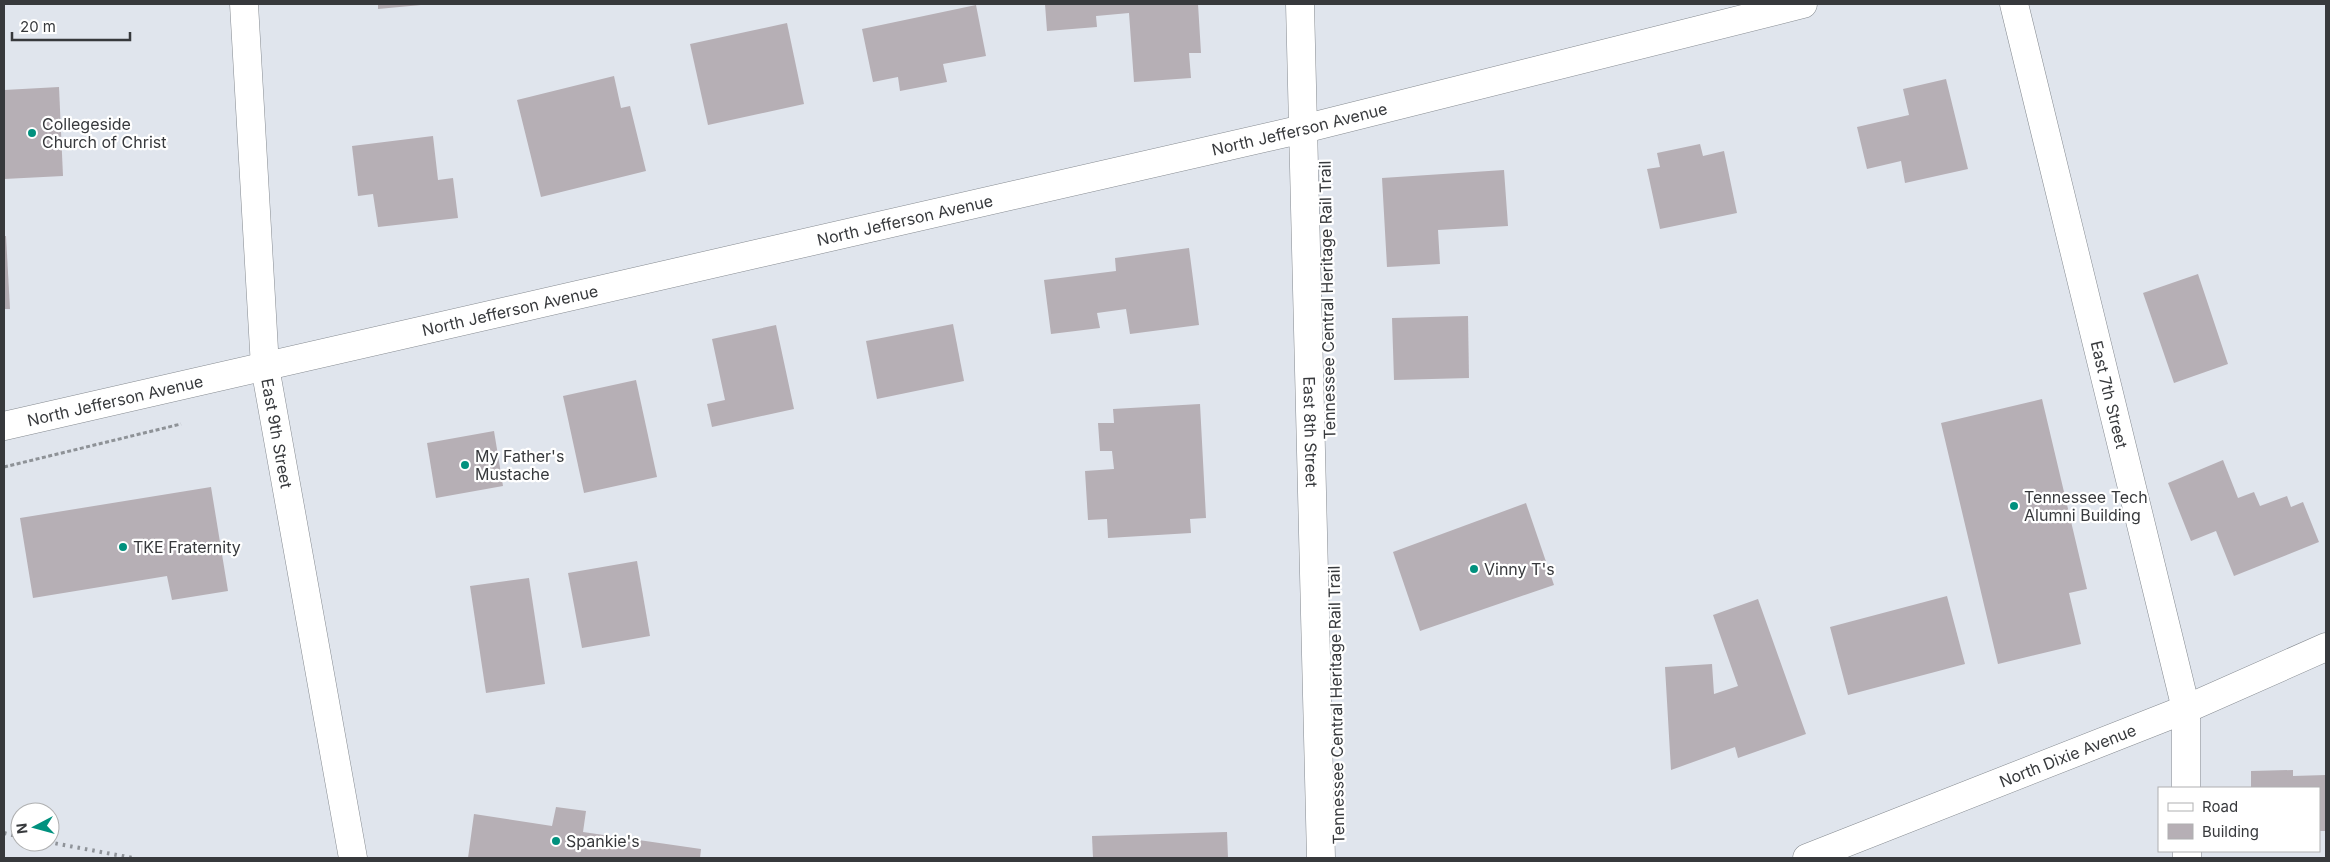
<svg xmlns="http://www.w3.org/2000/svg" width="2330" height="862" font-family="Inter,sans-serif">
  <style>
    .building { fill: #b6afb5 }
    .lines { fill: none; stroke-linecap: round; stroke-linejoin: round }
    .minor-casing { stroke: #858a90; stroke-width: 29 }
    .tertiary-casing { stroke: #858a90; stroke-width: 29 }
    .path { stroke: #8e9297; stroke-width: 3; stroke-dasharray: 4 2.5; stroke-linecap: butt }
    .minor { stroke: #fff; stroke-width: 28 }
    .tertiary { stroke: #fff; stroke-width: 28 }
    .rail { stroke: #8f9399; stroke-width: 4; stroke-dasharray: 2.5 5; stroke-linecap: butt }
    .poi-dot { fill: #00917e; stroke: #fff; stroke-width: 2 }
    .labels { text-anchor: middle; stroke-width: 4.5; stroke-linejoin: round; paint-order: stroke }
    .poi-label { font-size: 16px; fill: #37393c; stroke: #fff; text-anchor: start }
    .street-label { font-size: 16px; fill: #37393c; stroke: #fff }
  </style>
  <rect width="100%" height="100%" fill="#e0e5ed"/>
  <!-- building -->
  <g class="building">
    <polygon points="378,4 421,4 421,5 378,9"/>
    <polygon points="1045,4 1198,4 1201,53 1189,53 1191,78 1134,82 1129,13 1096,16 1097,27 1047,31"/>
    <polygon points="976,5 986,56 943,64 947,82 900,91 898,77 873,82 862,29"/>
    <polygon points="787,23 804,104 708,125 690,44"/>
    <polygon points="614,76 621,108 630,106 646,171 541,197 517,100"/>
    <polygon points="1946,79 1968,169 1905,183 1901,161 1867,169 1857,127 1909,115 1903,89"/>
    <polygon points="59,87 63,176 4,179 4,90"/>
    <polygon points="433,136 438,180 453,178 458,218 378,227 373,194 358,196 352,146"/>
    <polygon points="1700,144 1703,156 1724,151 1737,213 1660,229 1647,169 1660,167 1657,153"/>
    <polygon points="1504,170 1508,226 1438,230 1440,264 1387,267 1382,178"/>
    <polygon points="4,236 6,236 10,309 4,309"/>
    <polygon points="1189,248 1199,325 1130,334 1126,309 1097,313 1100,328 1051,334 1044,280 1116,271 1115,258"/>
    <polygon points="2198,274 2228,364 2174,383 2143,293"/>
    <polygon points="1468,316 1469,378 1394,380 1392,318"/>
    <polygon points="953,324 964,381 877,399 866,341"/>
    <polygon points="776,325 794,409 712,427 707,404 725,400 712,339"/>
    <polygon points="636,380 657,477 584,493 563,396"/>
    <polygon points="2042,399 2087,589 2069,593 2081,644 1998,664 1941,423"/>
    <polygon points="1200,404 1206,518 1190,519 1191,533 1108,538 1107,519 1088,520 1085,471 1114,469 1112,451 1100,451 1098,423 1114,423 1113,409"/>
    <polygon points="494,431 503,486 436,498 427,443"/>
    <polygon points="2223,460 2238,498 2254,492 2260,506 2287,496 2291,507 2303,502 2319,542 2234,576 2216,531 2191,541 2168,483"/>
    <polygon points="211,487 228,591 172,600 167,576 33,598 20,518"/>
    <polygon points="1526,503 1554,585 1420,631 1393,552"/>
    <polygon points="637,561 650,636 582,648 568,573"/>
    <polygon points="529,578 545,684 486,693 470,586"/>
    <polygon points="1947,596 1965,664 1848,695 1830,627"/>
    <polygon points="1758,599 1806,734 1738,758 1735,747 1671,770 1665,667 1712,664 1714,694 1738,686 1713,615"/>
    <polygon points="2293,770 2293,776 2326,775 2326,831 2319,831 2319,788 2251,788 2251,771"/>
    <polygon points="556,807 586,811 583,832 701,849 700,858 468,858 474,814 552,826"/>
    <polygon points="1227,832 1228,858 1093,858 1092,836"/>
  </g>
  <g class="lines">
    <defs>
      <g id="minor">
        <path id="s1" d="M244,4L265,367L353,858"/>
        <path id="s2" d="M4,426L1303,129L1803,4"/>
      </g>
      <g id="tertiary">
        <path id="s3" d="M1300,4L1321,858"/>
        <path id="s4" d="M2014,4L2186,709V788"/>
        <polyline points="2187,851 2187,858"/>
        <path id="s5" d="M1807,858L2186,709L2326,647"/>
      </g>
    </defs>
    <!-- minor casing -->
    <use href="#minor" class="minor-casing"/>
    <!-- tertiary casing -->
    <use href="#tertiary" class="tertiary-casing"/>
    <!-- path -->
    <polyline class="path" points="4,467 181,424"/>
    <!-- minor -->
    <use href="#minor" class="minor"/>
    <!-- tertiary -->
    <use href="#tertiary" class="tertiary"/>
    <!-- rail -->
    <g class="rail">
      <polyline points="4,833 20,837"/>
      <polyline points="48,842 133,858"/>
    </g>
  </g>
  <!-- markers -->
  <g class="poi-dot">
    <circle cx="32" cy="133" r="5"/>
    <circle cx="465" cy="465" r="5"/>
    <circle cx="2014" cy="506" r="5"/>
    <circle cx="123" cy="547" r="5"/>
    <circle cx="1474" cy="569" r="5"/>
    <circle cx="556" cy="841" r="5"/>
  </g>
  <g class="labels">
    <!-- poi labels -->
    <g class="poi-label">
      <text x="42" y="130">Collegeside<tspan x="42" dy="18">Church of Christ</tspan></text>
      <text x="475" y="462">My Father's<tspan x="475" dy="18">Mustache</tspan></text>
      <text x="2024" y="503">Tennessee Tech<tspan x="2024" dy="18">Alumni Building</tspan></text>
      <text x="133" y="553">TKE Fraternity</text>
      <text x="1484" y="575">Vinny T's</text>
      <text x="566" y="847">Spankie's</text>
    </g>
    <!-- street labels -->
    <g class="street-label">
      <text dy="6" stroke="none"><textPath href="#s2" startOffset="1329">North Jefferson Avenue</textPath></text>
      <text dy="6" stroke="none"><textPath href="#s2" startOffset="924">North Jefferson Avenue</textPath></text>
      <text transform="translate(1327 300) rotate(-91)" y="6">Tennessee Central Heritage Rail Trail</text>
      <text dy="6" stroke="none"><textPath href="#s2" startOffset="519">North Jefferson Avenue</textPath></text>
      <text dy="6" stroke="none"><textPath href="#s4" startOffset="402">East 7th Street</textPath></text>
      <text dy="6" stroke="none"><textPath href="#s2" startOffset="114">North Jefferson Avenue</textPath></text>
      <text dy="6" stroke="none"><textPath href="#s3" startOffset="428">East 8th Street</textPath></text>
      <text dy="6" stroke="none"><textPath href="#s1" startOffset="431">East 9th Street</textPath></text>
      <text transform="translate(1336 705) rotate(-91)" y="6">Tennessee Central Heritage Rail Trail</text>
      <text dy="6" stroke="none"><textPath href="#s5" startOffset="280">North Dixie Avenue</textPath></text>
    </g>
  </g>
  <!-- border -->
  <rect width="2330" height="862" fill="none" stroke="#37393c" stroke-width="10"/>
  <!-- legend -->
  <rect x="2158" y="787" width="162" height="65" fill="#ffffff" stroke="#afb0b1"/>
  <rect x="2168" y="803" width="25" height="8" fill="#ffffff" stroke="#afb0b1"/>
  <text x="2202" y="812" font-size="15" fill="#37393c">Road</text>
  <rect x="2168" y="824" width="25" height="15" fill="#b6afb5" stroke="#afb0b1"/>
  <text x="2202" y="837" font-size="15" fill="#37393c">Building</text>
  <!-- north arrow -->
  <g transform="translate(35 827) rotate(264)"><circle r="24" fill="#ffffff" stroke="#afb0b1"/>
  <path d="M0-4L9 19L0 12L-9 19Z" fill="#00917e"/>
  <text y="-8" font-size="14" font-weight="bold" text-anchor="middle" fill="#37393c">N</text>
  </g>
  <!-- scale -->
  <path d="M12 32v8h118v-8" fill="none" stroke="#37393c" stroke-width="2.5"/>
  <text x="20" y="32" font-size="15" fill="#37393c" stroke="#ffffff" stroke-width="4" paint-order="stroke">20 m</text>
</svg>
